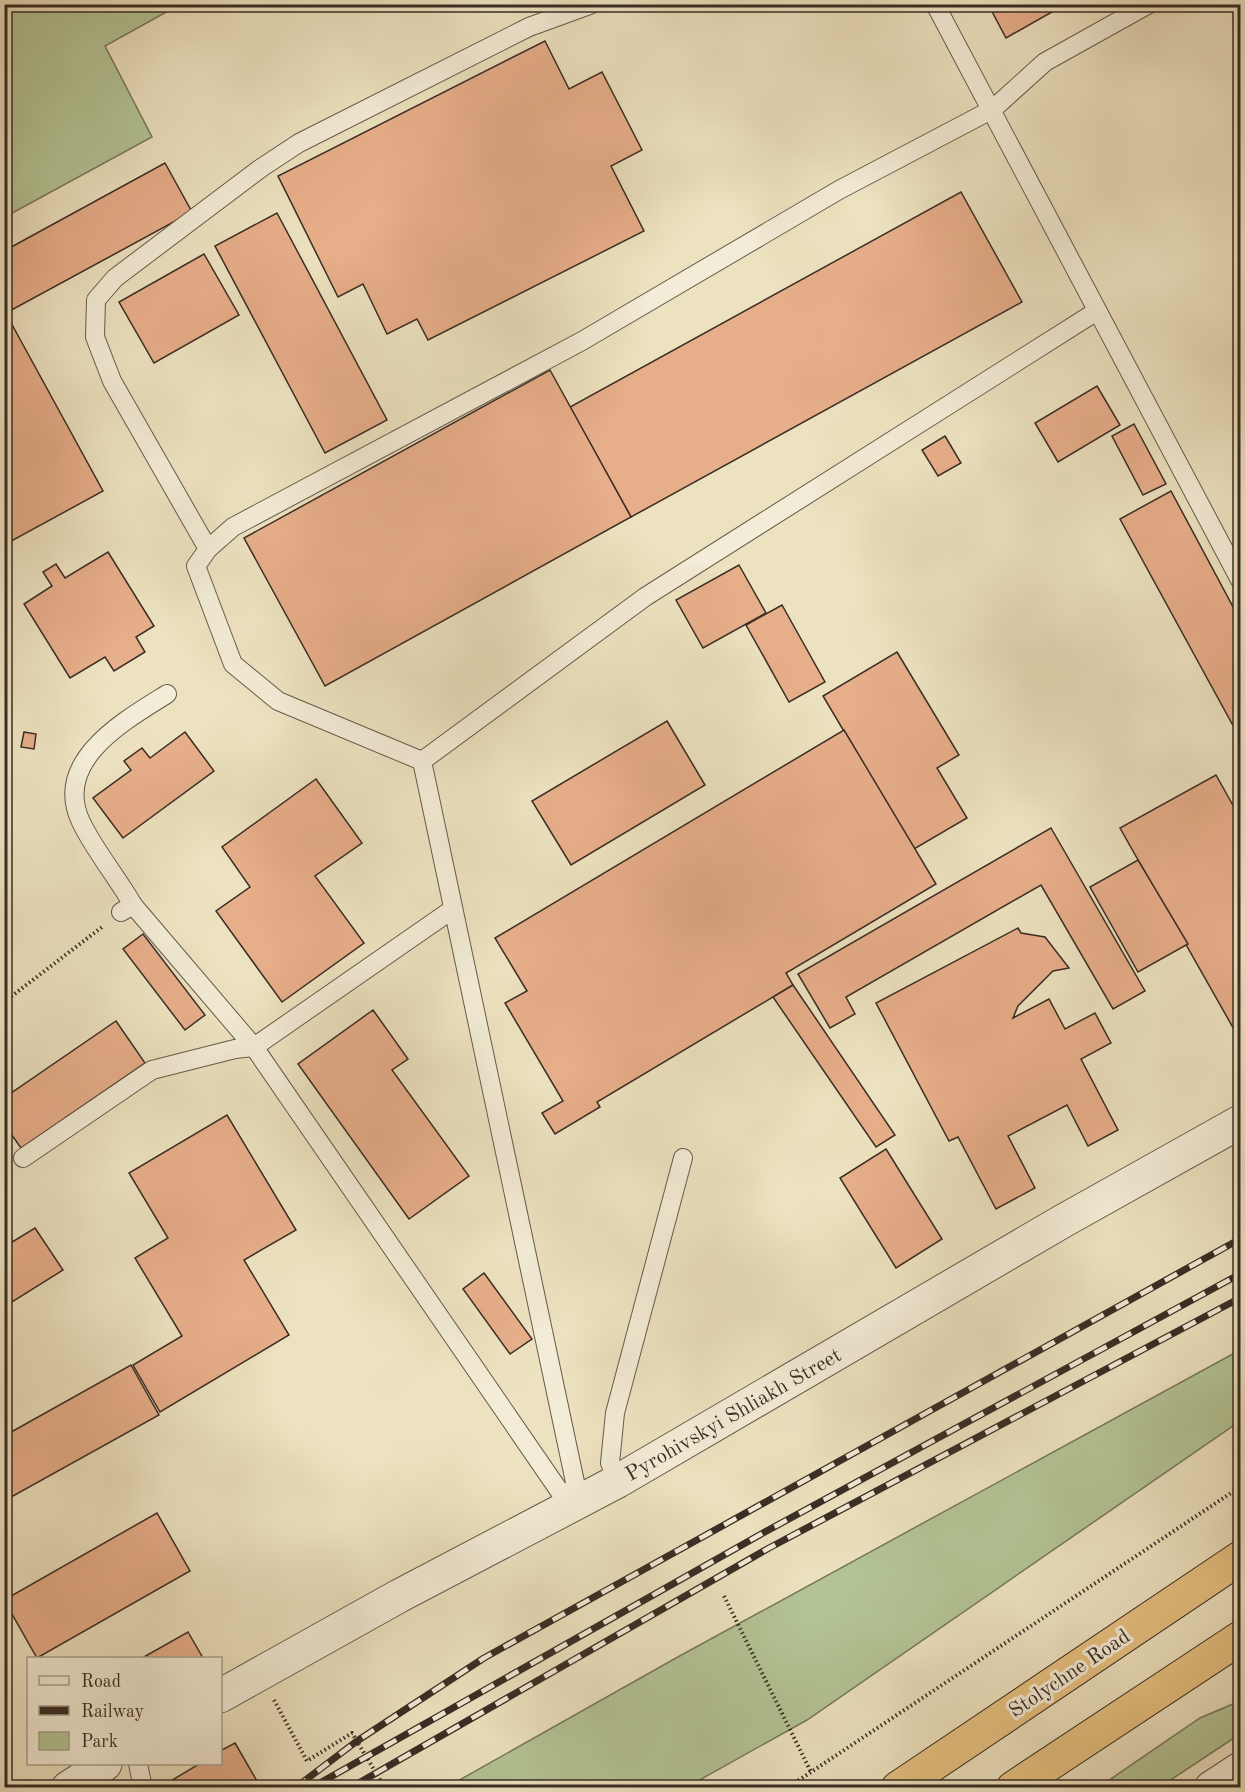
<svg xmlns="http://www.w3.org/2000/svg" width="1245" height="1792" font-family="'Old Standard TT',serif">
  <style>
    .green { fill: #b4c495; stroke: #76785d; stroke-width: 1.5 }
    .building { fill: #e7ae8a; stroke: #392d25; stroke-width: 1.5 }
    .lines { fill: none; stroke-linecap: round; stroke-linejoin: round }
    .service-casing { stroke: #665a4c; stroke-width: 20 }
    .minor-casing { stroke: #665a4c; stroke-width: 35 }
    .trunk-casing { stroke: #392d25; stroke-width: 35 }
    .path { stroke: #392d25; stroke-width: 4; stroke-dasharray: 1.5 3; stroke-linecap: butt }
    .service { stroke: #f3ecd6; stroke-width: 18 }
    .minor { stroke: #f3ecd6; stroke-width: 33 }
    .trunk { stroke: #e6c180; stroke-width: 33 }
    .rail-casing { stroke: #392d25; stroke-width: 7 }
    .rail { stroke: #f3ecd6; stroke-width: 4.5; stroke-dasharray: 14; stroke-linecap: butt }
    .labels { text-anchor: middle; stroke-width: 6; stroke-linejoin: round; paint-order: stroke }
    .street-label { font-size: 21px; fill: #392d25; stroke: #f3ecd6 }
  </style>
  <rect width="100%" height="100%" fill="#ede2c0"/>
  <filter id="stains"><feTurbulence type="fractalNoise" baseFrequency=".00333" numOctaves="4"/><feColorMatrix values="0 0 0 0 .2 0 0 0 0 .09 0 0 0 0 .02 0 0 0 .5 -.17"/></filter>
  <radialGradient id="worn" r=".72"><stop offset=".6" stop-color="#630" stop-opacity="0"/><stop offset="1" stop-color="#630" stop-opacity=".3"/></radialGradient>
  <!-- green -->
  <g class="green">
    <polygon points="5,4 179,5 105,46 152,137 5,217"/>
    <polygon points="1240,1350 1240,1421 807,1720 687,1787 447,1787 676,1658"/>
    <polygon points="1240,1701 1240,1734 1160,1787 1099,1787 1200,1718"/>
  </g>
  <!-- building -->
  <g class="building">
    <polygon points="988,4 1066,4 1006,38"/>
    <polygon points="545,41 569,89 602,72 642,150 611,166 644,231 428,340 417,319 387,334 363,284 338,297 278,176"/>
    <polygon points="165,163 192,212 6,313 4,251"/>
    <polygon points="961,192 1022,302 631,517 570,407"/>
    <polygon points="277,213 387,420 325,453 215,246"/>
    <polygon points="204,254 239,315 154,363 119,302"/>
    <polygon points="4,310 103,491 4,545"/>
    <polygon points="550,370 631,517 325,686 244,538"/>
    <polygon points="1097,386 1120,425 1058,462 1035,423"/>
    <polygon points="1134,424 1166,484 1143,495 1112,436"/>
    <polygon points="945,436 961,463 938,476 922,450"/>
    <polygon points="1171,491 1240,620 1240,729 1236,731 1120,519"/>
    <polygon points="108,552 154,626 136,637 145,652 114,671 105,657 70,678 24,604 52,586 43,572 56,564 65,578"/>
    <polygon points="739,565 766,613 703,648 676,600"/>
    <polygon points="782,605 825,682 789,702 746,625"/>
    <polygon points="897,652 959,755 937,768 967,818 914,849 823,696"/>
    <polygon points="667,721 705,785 571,865 532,801"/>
    <polygon points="844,730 936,884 786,973 793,985 597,1102 600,1107 555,1134 542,1113 563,1101 505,1003 527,991 495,938"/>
    <polygon points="24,732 36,734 34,749 21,747"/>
    <polygon points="185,732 214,771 123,838 93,798 131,770 124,761 142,748 150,758"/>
    <polygon points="1216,775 1240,818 1240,1040 1120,828"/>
    <polygon points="316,779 362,843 315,876 364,943 282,1002 216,911 250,887 222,847"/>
    <polygon points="1051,828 1145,991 1113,1009 1041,885 846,997 855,1014 830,1028 798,974"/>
    <polygon points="1138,860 1188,944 1138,972 1090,887"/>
    <polygon points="1018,928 1021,933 1045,937 1069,968 1053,971 1018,1006 1013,1018 1049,999 1065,1029 1095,1013 1111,1043 1081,1059 1118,1130 1088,1146 1067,1105 1008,1136 1035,1188 996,1209 958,1137 949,1141 876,1003"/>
    <polygon points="143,934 205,1015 185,1030 123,949"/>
    <polygon points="793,985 895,1135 876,1147 773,997"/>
    <polygon points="373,1010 408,1059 392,1070 469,1176 409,1219 298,1064"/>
    <polygon points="116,1021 145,1063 21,1148 4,1124 4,1098"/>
    <polygon points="227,1115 296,1230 244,1260 289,1335 160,1412 133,1365 182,1336 135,1258 168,1238 129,1173"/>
    <polygon points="886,1149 942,1239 896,1268 840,1178"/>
    <polygon points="35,1228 63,1270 4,1307 4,1247"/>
    <polygon points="484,1273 532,1339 510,1354 463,1289"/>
    <polygon points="131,1365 159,1415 4,1501 4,1436"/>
    <polygon points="157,1513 190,1571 37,1658 4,1600"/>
    <polygon points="188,1632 203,1658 142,1658"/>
    <polygon points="235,1743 261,1788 159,1788 199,1764 220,1764 220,1751"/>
  </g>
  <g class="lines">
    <defs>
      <g id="service">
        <polyline points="935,4 1240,580"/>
        <polyline points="208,549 112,381 95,337 96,300 115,278 261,168 299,143 529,27 592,4"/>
        <polyline points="422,761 645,597 1097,311"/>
        <path d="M133,905C117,877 95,851 81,822C52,761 124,721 167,694"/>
        <polyline points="121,912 133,905 254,1047 569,1505"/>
        <polyline points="23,1158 152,1070 235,1049 254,1047 453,909"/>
        <polyline points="618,1481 610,1463 615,1413 683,1158"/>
        <polyline points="569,1505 575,1482 422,761 278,701 233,664 196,566 208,549 233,527 582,341 839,190 993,109 1045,62 1149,4"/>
        <polyline points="138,1764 143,1788"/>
      </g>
      <g id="minor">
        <polyline points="220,1696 399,1596 618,1481 1063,1221 1240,1122"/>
        <polyline points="68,1788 105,1764"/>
        <polyline points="1211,1788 1240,1769"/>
      </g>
      <g id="trunk">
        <polyline points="898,1788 1240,1558"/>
        <polyline points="1013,1788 1240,1638"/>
      </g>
    </defs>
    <!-- service casing -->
    <use href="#service" class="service-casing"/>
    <!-- minor casing -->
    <use href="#minor" class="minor-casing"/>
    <!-- trunk casing -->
    <use href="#trunk" class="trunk-casing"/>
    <!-- path -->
    <g class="path">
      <polyline points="4,1002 102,927"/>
      <polyline points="724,1596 811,1772"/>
      <polyline points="274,1700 307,1761 352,1733 385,1788"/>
      <polyline points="787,1788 1240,1487"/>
    </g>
    <!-- service -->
    <use href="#service" class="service"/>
    <!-- minor -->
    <use href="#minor" class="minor"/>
    <!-- trunk -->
    <use href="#trunk" class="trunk"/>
    <defs>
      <g id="rail">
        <polyline points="295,1788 357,1741 484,1658 1240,1239"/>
        <polyline points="311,1788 763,1533 1240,1274"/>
        <polyline points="350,1788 769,1548 1240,1298"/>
      </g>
    </defs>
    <!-- rail casing -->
    <use href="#rail" class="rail-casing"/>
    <!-- rail -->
    <use href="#rail" class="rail"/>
  </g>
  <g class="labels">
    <!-- street labels -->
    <g class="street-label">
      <text transform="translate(733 1414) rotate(-30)" y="7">Pyrohivskyi Shliakh Street</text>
      <text transform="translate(1069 1673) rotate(-34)" y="7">Stolychne Road</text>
    </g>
  </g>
  <!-- margin -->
  <rect width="1245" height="1792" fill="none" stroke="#ede2c0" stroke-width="24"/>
  <rect x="6" y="6" width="1233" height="1780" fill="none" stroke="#392d25" stroke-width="3"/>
  <rect x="12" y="12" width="1221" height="1768" fill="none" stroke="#392d25" stroke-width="1.5"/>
  <!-- legend -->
  <rect x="27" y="1657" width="195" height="108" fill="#f3ecd6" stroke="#a9a08f" stroke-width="1.5"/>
  <rect x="39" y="1676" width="30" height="9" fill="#f3ecd6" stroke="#a9a08f" stroke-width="1.5"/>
  <text x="81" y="1687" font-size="18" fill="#392d25">Road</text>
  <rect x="39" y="1706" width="30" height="9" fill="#392d25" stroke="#a9a08f" stroke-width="1.5"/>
  <text x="81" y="1717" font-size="18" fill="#392d25">Railway</text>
  <rect x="39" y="1732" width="30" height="18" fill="#b4c495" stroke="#a9a08f" stroke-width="1.5"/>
  <text x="81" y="1747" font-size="18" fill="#392d25">Park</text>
  <rect width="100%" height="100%" filter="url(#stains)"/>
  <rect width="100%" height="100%" fill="url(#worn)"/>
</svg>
